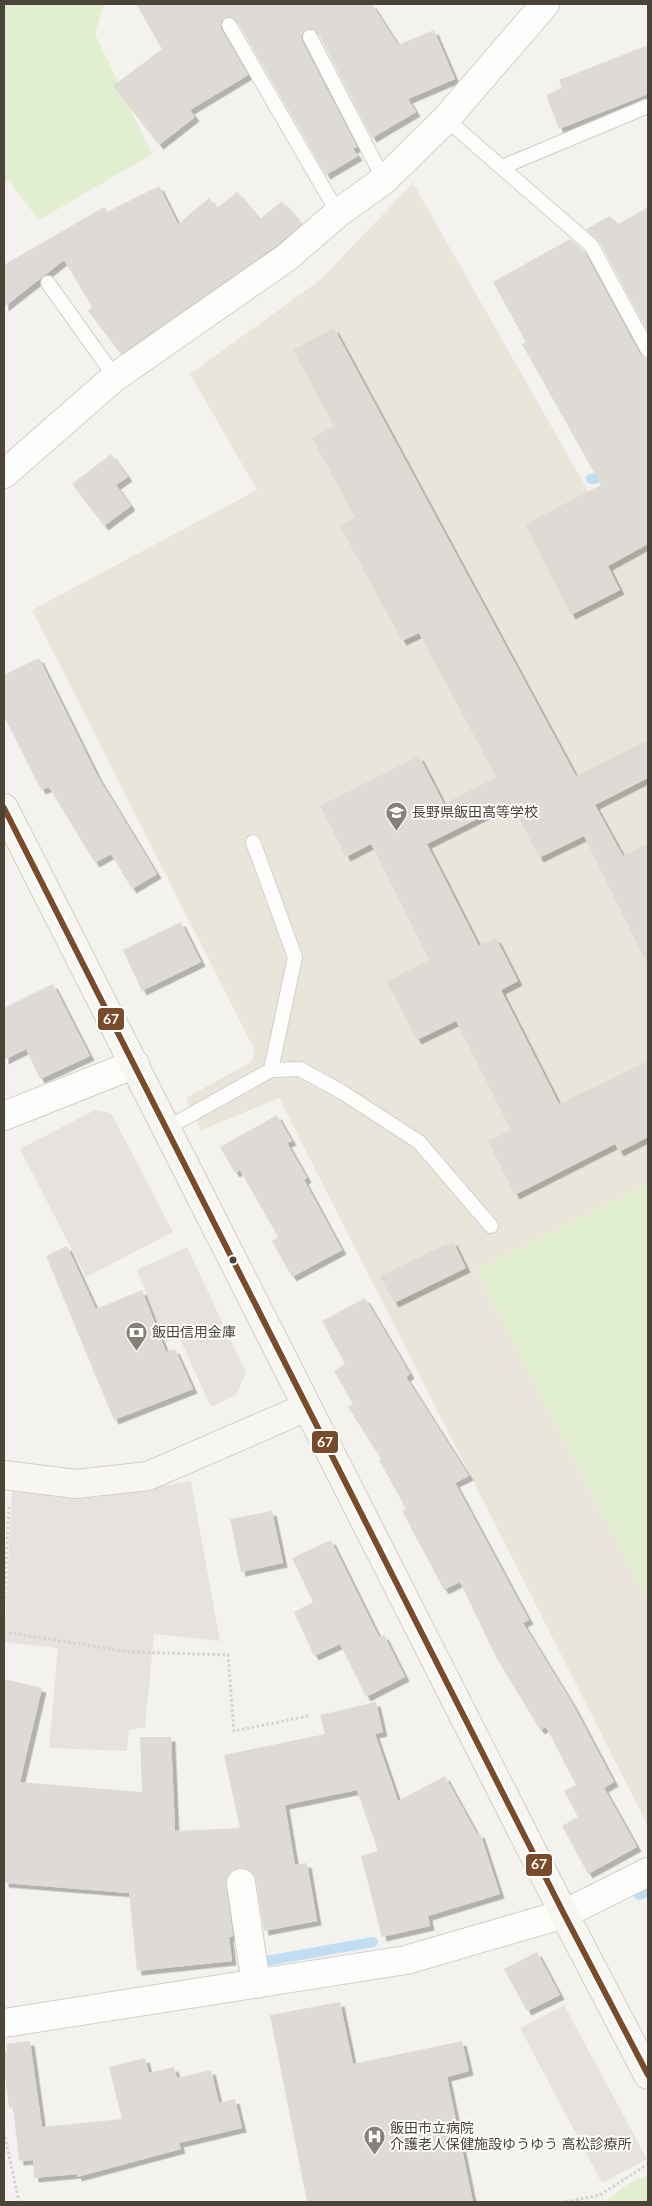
<svg xmlns="http://www.w3.org/2000/svg" width="652" height="2206" font-family="Lato,'Noto Sans JP',sans-serif">
  <style>
    .education { fill: #eae5da }
    .green { fill: #e1eecf }
    .parking { fill: #e6e3df }
    .lines { fill: none; stroke-linecap: round; stroke-linejoin: round }
    .stream { stroke: #c0ddf1; stroke-width: 10 }
    .building { fill: #dedbd6; filter: url(#shadow) }
    .lane-casing { stroke: #d2d0cb; stroke-width: 16 }
    .street-casing { stroke: #d2d0cb; stroke-width: 30 }
    .secondary-casing { stroke: #d3cfc5; stroke-width: 30 }
    .path { stroke: #d3d2cc; stroke-width: 3; stroke-dasharray: 2.5 2.5; stroke-linecap: butt }
    .lane { stroke: #fdfdfc; stroke-width: 14 }
    .street { stroke: #fdfdfc; stroke-width: 28 }
    .secondary { stroke: #f7f6f1; stroke-width: 28 }
    .bus-1-casing { stroke: #fff; stroke-width: 10 }
    .bus-1 { stroke: #7a4b2a; stroke-width: 6 }
    .bus-dot { fill: #4b4439; stroke: #fff; stroke-width: 2 }
    .labels { text-anchor: middle; stroke-width: 4; stroke-linejoin: round; paint-order: stroke }
    .poi-label { font-size: 14px; fill: #4b4439; stroke: #fff; text-anchor: start }
    .line-badge { stroke: #fff; stroke-width: 2 }
    .badge-label { font-size: 14px; text-anchor: middle; font-weight: bold; fill: #fff }
  </style>
  <defs>
    <filter id="shadow"><feDropShadow dx="4.5" dy="4.5" stdDeviation="0" flood-color="#0004"/></filter>
  </defs>
  <rect width="100%" height="100%" fill="#f4f2ee"/>
  <!-- education -->
  <polygon class="education" points="413,183 591,496 648,473 648,1826 279,1098 201,1130 186,1098 251,1062 255,1051 32,610 257,490 190,374 320,280"/>
  <!-- green -->
  <g class="green">
    <polygon points="4,4 104,4 95,34 152,154 39,220 9,181 4,184"/>
    <polygon points="648,1183 648,1601 476,1270"/>
    <polygon points="648,2175 648,2202 601,2202 606,2201 629,2183"/>
  </g>
  <!-- parking -->
  <g class="parking">
    <polygon points="95,1110 111,1113 173,1232 86,1277 20,1149"/>
    <polygon points="187,1247 246,1373 236,1395 211,1407 179,1337 166,1343 137,1270"/>
    <polygon points="191,1481 220,1641 154,1634 145,1727 129,1730 127,1751 49,1748 58,1648 4,1642 12,1491 94,1498"/>
    <polygon points="564,2005 647,2159 602,2183 520,2028"/>
  </g>
  <g class="lines">
    <!-- stream -->
    <g class="stream">
      <polyline points="591,479 610,476"/>
      <polyline points="639,1895 648,1892"/>
      <polyline points="266,1961 373,1942"/>
    </g>
  </g>
  <!-- building -->
  <g class="building">
    <polygon points="136,4 372,4 398,45 434,30 455,79 408,99 416,112 372,138 318,33 311,28 306,30 301,36 302,41 357,147 353,149 358,156 326,175 237,21 228,16 221,21 221,29 248,75 190,110 195,117 159,145 113,86 162,49"/>
    <polygon points="648,45 648,94 559,129 546,95 562,88 559,80"/>
    <polygon points="159,186 178,224 209,198 217,208 237,192 260,219 282,201 302,224 276,246 121,354 88,311 92,307 64,260 4,307 4,265 104,207 107,212"/>
    <polygon points="648,207 648,332 599,241 586,229 610,216 617,225"/>
    <polygon points="570,239 584,251 640,354 648,359 648,544 608,566 620,590 571,615 525,524 601,485 522,344 526,342 493,282"/>
    <polygon points="334,328 576,776 648,740 648,778 595,805 623,856 648,843 648,966 584,836 539,858 512,804 489,813 427,844 479,946 496,938 518,981 501,990 559,1104 648,1061 648,1137 619,1152 615,1144 515,1195 488,1141 511,1130 456,1021 417,1040 387,982 429,960 371,844 346,857 320,806 419,756 444,804 496,777 419,633 402,641 340,526 355,517 312,438 334,426 293,350"/>
    <polygon points="111,454 128,477 116,485 131,506 104,526 72,484"/>
    <polygon points="39,658 98,777 157,874 132,889 111,854 95,863 49,787 41,790 4,716 4,675"/>
    <polygon points="181,922 201,962 142,991 123,950"/>
    <polygon points="53,984 90,1056 40,1079 26,1049 4,1060 4,1008"/>
    <polygon points="277,1115 292,1141 287,1143 307,1178 304,1180 342,1250 292,1277 272,1241 278,1237 240,1170 235,1173 220,1147"/>
    <polygon points="453,1241 466,1268 394,1303 380,1276"/>
    <polygon points="67,1246 96,1309 142,1290 166,1352 175,1349 193,1389 114,1420 46,1256"/>
    <polygon points="365,1298 410,1374 406,1377 469,1476 455,1483 529,1620 523,1623 572,1703 614,1782 604,1788 637,1847 588,1874 562,1826 578,1817 564,1791 576,1785 546,1727 540,1730 496,1657 460,1582 444,1590 402,1511 406,1509 379,1460 381,1459 348,1407 353,1404 334,1371 345,1364 322,1321"/>
    <polygon points="272,1511 283,1563 241,1572 230,1519"/>
    <polygon points="331,1540 379,1637 384,1635 405,1677 366,1697 340,1644 314,1656 294,1612 313,1602 292,1558"/>
    <polygon points="4,1679 42,1688 20,1782 142,1792 140,1737 171,1737 175,1831 240,1828 224,1755 325,1734 320,1715 376,1702 383,1732 375,1734 398,1801 445,1776 477,1834 480,1833 500,1894 428,1916 430,1926 382,1937 361,1856 378,1851 357,1790 285,1805 295,1865 307,1863 317,1921 264,1931 256,1880 253,1874 247,1869 238,1868 232,1871 227,1877 226,1885 233,1936 229,1937 232,1961 137,1971 129,1893 4,1883"/>
    <polygon points="537,1952 560,1995 527,2011 504,1969"/>
    <polygon points="340,2002 353,2064 462,2041 469,2071 447,2077 473,2202 307,2202 270,2015"/>
    <polygon points="30,2041 42,2127 122,2119 109,2067 145,2058 149,2073 174,2067 177,2078 211,2070 219,2103 235,2099 242,2128 179,2143 181,2149 77,2177 77,2174 34,2178 33,2160 19,2161 13,2107 9,2108 4,2071 4,2052 7,2051 6,2044"/>
  </g>
  <g class="lines">
    <defs>
      <g id="lane">
        <polyline points="229,25 338,213"/>
        <polyline points="310,37 384,180"/>
        <polyline points="446,119 591,245 648,350"/>
        <polyline points="502,167 648,106"/>
        <polyline points="48,283 115,377"/>
        <polyline points="253,842 295,957 271,1070 300,1069 342,1092 419,1142 491,1226"/>
        <polyline points="167,1128 271,1070"/>
      </g>
      <g id="street">
        <polyline points="4,474 115,377 286,258 338,213 384,180 446,119 545,4"/>
        <polyline points="4,1116 135,1064"/>
        <polyline points="241,1883 256,1984"/>
        <polyline points="4,2023 406,1960 564,1914 648,1872"/>
      </g>
      <g id="secondary">
        <polyline points="4,808 564,1914 648,2075"/>
        <polyline points="4,1475 76,1484 148,1476 307,1407"/>
      </g>
    </defs>
    <!-- lane casing -->
    <use href="#lane" class="lane-casing"/>
    <!-- street casing -->
    <use href="#street" class="street-casing"/>
    <!-- secondary casing -->
    <use href="#secondary" class="secondary-casing"/>
    <!-- path -->
    <g class="path">
      <polyline points="4,1604 9,1507"/>
      <polyline points="4,1632 130,1652 228,1655 234,1731 308,1716"/>
      <polyline points="4,2132 19,2202"/>
      <polyline points="566,2202 600,2195 648,2164"/>
    </g>
    <!-- lane -->
    <use href="#lane" class="lane"/>
    <!-- street -->
    <use href="#street" class="street"/>
    <!-- secondary -->
    <use href="#secondary" class="secondary"/>
    <defs>
      <polyline id="bus-1" points="4,808 564,1914 648,2075"/>
    </defs>
    <!-- bus-1 casing -->
    <use href="#bus-1" class="bus-1-casing"/>
    <!-- bus-1 -->
    <use href="#bus-1" class="bus-1"/>
  </g>
  <!-- icons -->
  <defs>
    <symbol id="school-pin" viewBox="-11 -11 22 30"><path d="M0 17L-7.5 6A9.5 9.5 0 1 1 7.5 6Z" fill="#868178" stroke="#fff"/><path d="M0-5L7-2L0 1L-7-2ZM-4 1L0 2.5L4 1V4Q0 6-4 4Z" fill="#fff"/></symbol>
    <symbol id="bank-pin" viewBox="-11 -11 22 30"><path d="M0 17L-7.5 6A9.5 9.5 0 1 1 7.5 6Z" fill="#868178" stroke="#fff"/><path d="M-6-4H6V4H-6ZM0-2.3a2.3 2.3 0 1 0 0 4.6a2.3 2.3 0 1 0 0-4.6Z" fill="#fff"/></symbol>
    <symbol id="hospital-pin" viewBox="-11 -11 22 30"><path d="M0 17L-7.5 6A9.5 9.5 0 1 1 7.5 6Z" fill="#868178" stroke="#fff"/><path d="M-5-5h3v3.5h4V-5h3V5h-3V1.5h-4V5h-3Z" fill="#fff"/></symbol>
  </defs>
  <g fill-rule="evenodd">
    <use href="#school-pin" x="384" y="800" width="25" height="34"/>
    <use href="#bank-pin" x="124" y="1320" width="25" height="34"/>
    <use href="#hospital-pin" x="362" y="2124" width="25" height="34"/>
  </g>
  <!-- markers -->
  <circle class="bus-dot" cx="233" cy="1260" r="4.5"/>
  <g class="labels">
    <!-- poi labels -->
    <g class="poi-label">
      <text x="412" y="817">長野県飯田高等学校</text>
      <text x="152" y="1337">飯田信用金庫</text>
      <text x="390" y="2133">飯田市立病院<tspan x="390" dy="16">介護老人保健施設ゆうゆう 高松診療所</tspan></text>
    </g>
  </g>
  <g class="line-badge">
    <rect x="97" y="1007" width="28" height="24" rx="5" fill="#7a4b2a"/>
    <rect x="311" y="1430" width="28" height="24" rx="5" fill="#7a4b2a"/>
    <rect x="525" y="1853" width="28" height="24" rx="5" fill="#7a4b2a"/>
  </g>
  <g class="badge-label">
    <text x="111" y="1024">67</text>
    <text x="325" y="1447">67</text>
    <text x="539" y="1869">67</text>
  </g>
  <!-- border -->
  <rect width="652" height="2206" fill="none" stroke="#4b4439" stroke-width="10"/>
</svg>
